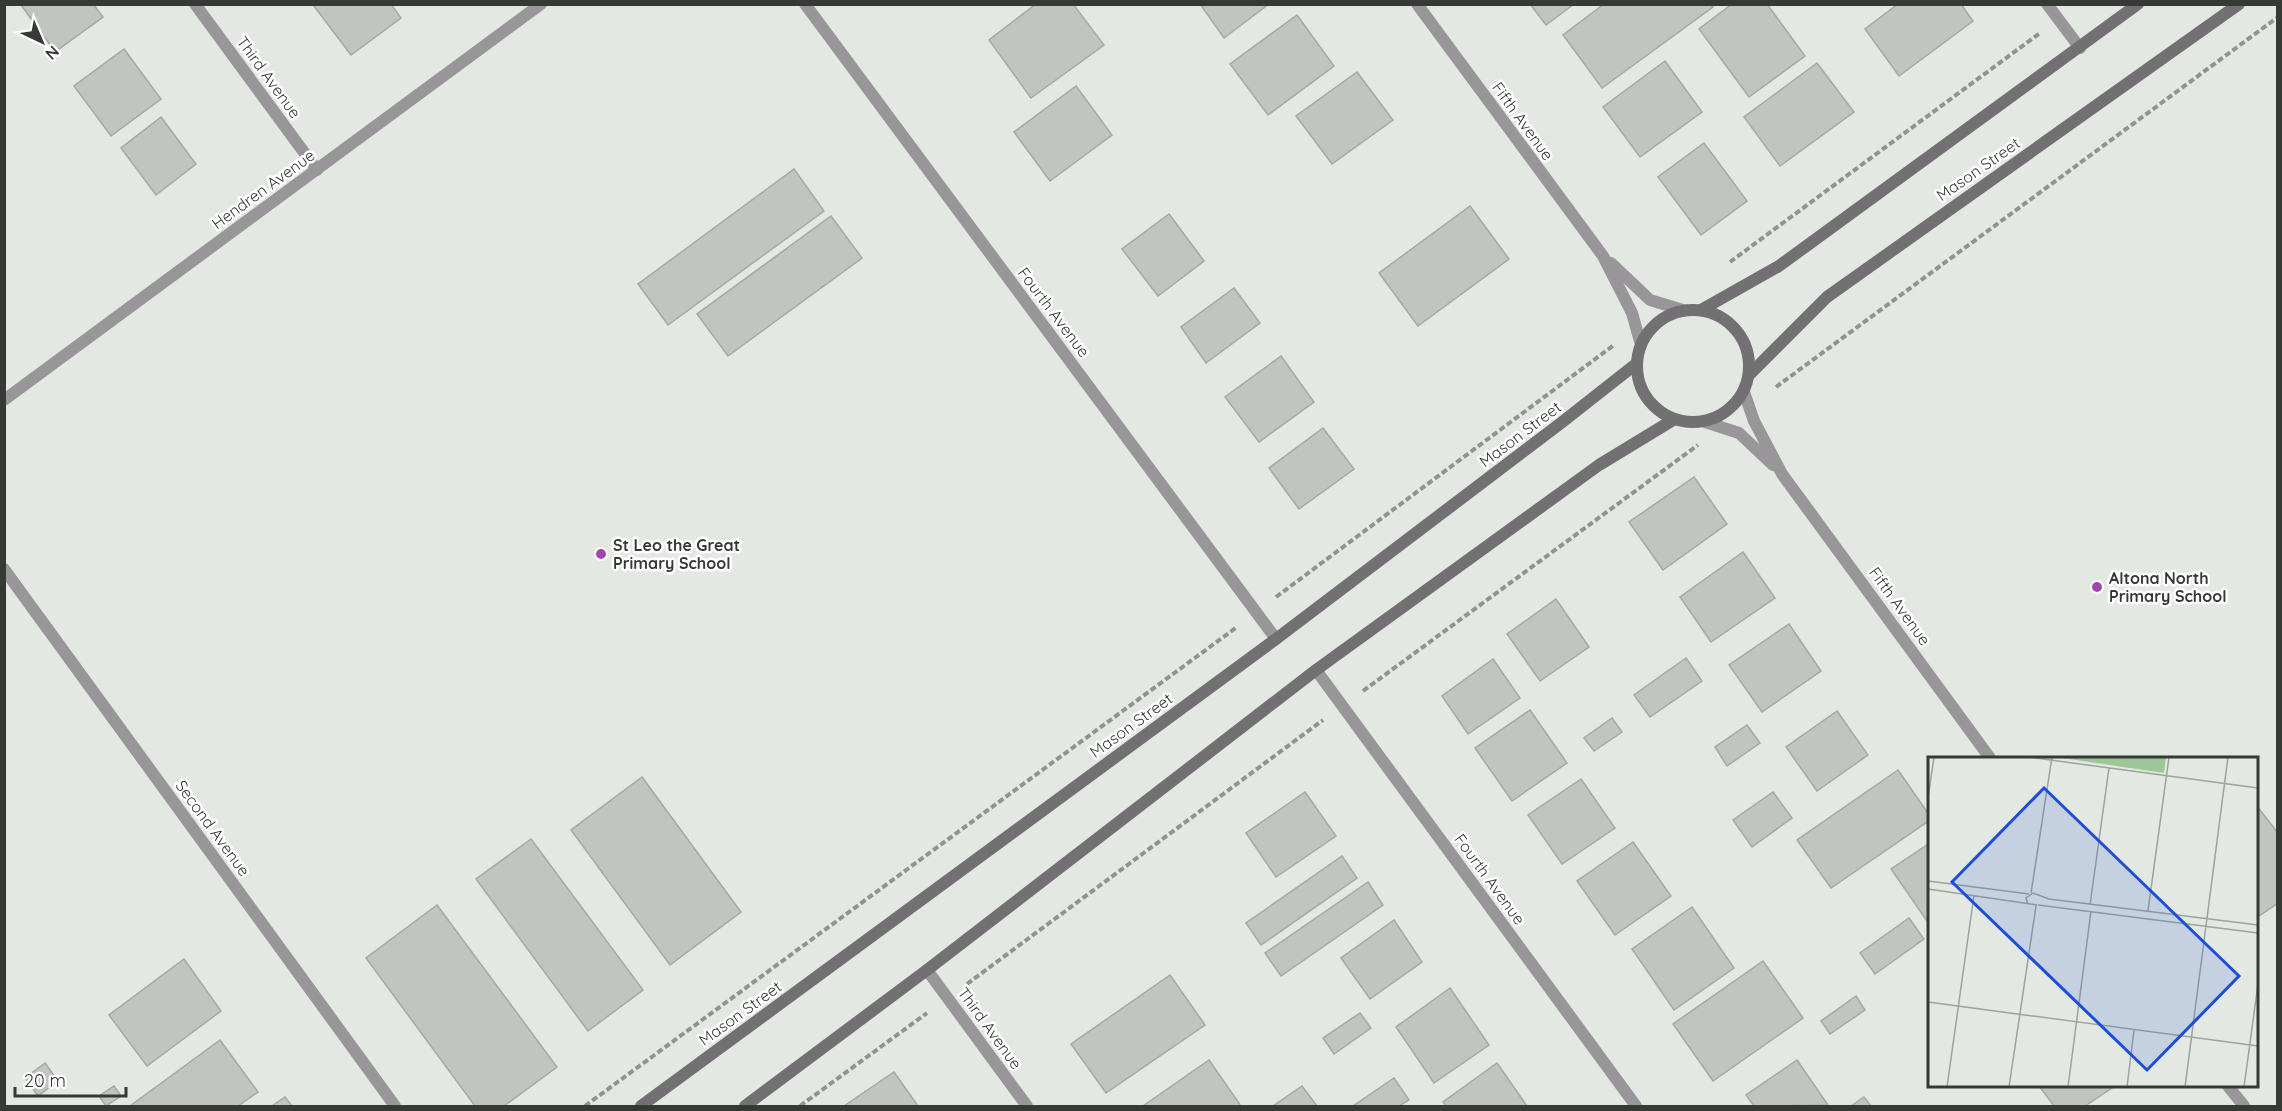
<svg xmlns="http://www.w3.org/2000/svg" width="2282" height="1111" font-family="Quicksand,sans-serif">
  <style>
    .building { fill: #c1c5c0; stroke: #a5a9a4; stroke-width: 1.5 }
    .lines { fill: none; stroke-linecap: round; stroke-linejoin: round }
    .path { stroke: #909390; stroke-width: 4; stroke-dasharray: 6 3; stroke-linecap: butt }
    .street { stroke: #989698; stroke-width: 12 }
    .secondary { stroke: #737073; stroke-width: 12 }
    .poi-dot { fill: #a146b0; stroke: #fff; stroke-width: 2 }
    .labels { text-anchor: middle; stroke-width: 5; stroke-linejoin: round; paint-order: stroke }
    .street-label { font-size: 16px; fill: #373937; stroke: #fff }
    .poi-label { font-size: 16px; font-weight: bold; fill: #373937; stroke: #fff; text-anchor: start }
    .inset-road { fill: none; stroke: #9ea29e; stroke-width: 1.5 }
    .view { fill: #1d4ed8; fill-opacity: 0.15; stroke: #1d4ed8; stroke-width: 3 }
    .inset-edge { fill: none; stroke: #373937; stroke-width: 3 }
  </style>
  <rect width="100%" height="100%" fill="#e3e8e3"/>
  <!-- building -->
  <g class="building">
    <polygon points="93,4 103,17 55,52 21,5"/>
    <polygon points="316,4 391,4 401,18 351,55 314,6"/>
    <polygon points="1036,4 1073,4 1104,45 1031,98 989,40"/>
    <polygon points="1200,4 1269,4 1224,38"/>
    <polygon points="1530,4 1574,4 1546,25"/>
    <polygon points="1604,4 1711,4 1713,7 1602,88 1563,35"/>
    <polygon points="1732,4 1767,4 1805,56 1749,97 1699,29"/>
    <polygon points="1898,4 1961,4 1973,21 1899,76 1865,29"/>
    <polygon points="1297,15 1334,66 1268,115 1230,64"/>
    <polygon points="124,49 161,99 111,136 74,86"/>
    <polygon points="1665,61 1702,112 1640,157 1603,107"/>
    <polygon points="1817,63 1854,112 1780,166 1744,117"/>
    <polygon points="1357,72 1393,120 1332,164 1296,116"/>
    <polygon points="1076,86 1112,135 1050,181 1014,132"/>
    <polygon points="161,117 196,164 156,195 121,148"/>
    <polygon points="1704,143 1747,201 1701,235 1658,177"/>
    <polygon points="794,169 824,211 668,325 638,284"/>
    <polygon points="1470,206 1509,259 1418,326 1379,273"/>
    <polygon points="1169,214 1204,261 1158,296 1122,249"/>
    <polygon points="831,216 862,258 728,356 697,314"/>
    <polygon points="1234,288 1260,323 1206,363 1181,327"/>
    <polygon points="1281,356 1314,402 1259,442 1225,397"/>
    <polygon points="1323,428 1354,469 1299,509 1269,468"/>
    <polygon points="1694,477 1727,524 1663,570 1629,522"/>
    <polygon points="1743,552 1775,598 1711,642 1680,597"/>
    <polygon points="1556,599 1589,647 1540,681 1507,634"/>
    <polygon points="1789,624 1821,671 1762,712 1729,665"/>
    <polygon points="1686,658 1702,681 1650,717 1634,695"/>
    <polygon points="1493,659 1520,698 1468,734 1442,696"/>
    <polygon points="1530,710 1567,763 1512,801 1475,748"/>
    <polygon points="1837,711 1868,755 1817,791 1786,747"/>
    <polygon points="1612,718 1622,732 1594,751 1584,738"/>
    <polygon points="1747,725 1760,743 1727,766 1715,747"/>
    <polygon points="1898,770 1930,816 1930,820 1831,888 1797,840"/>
    <polygon points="642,777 741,912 670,965 571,830"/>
    <polygon points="1581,779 1615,828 1562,864 1528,815"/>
    <polygon points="1305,792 1336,836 1276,877 1246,833"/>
    <polygon points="1773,792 1792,818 1752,847 1733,820"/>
    <polygon points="2256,805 2278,833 2278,903 2256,918"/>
    <polygon points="531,839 643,990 588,1031 476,879"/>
    <polygon points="1633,842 1671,896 1615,935 1577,881"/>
    <polygon points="1930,843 1930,919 1927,921 1891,869"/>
    <polygon points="1342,856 1357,878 1261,945 1246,923"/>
    <polygon points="1368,882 1383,905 1281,976 1265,953"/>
    <polygon points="437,905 557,1067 504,1106 475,1106 366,958"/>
    <polygon points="1692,907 1734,968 1674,1010 1632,949"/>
    <polygon points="1909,918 1924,939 1875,974 1860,953"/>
    <polygon points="1394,920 1422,962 1370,999 1341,958"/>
    <polygon points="184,959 221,1011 147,1066 109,1015"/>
    <polygon points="1763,961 1803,1018 1713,1081 1673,1024"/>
    <polygon points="1170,975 1205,1025 1106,1093 1071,1044"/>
    <polygon points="1450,988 1489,1045 1434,1083 1396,1027"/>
    <polygon points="1856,996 1865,1010 1830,1034 1821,1021"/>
    <polygon points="1360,1013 1371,1028 1334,1054 1323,1038"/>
    <polygon points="220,1040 258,1092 238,1106 130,1106"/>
    <polygon points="1209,1060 1241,1106 1143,1106"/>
    <polygon points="1797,1060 1828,1105 1754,1106 1746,1095"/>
    <polygon points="45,1063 58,1081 38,1096 25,1078"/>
    <polygon points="1497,1063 1527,1106 1446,1106 1443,1102"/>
    <polygon points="894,1072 918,1106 844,1106"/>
    <polygon points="1394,1078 1409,1100 1399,1106 1353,1106"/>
    <polygon points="114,1086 121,1096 106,1106 99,1096"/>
    <polygon points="1302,1086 1317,1106 1273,1106"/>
    <polygon points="2039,1086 2115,1086 2085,1106 2054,1106"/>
    <polygon points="285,1097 292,1106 272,1106"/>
    <polygon points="1864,1097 1871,1106 1851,1106"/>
  </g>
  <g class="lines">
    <!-- path -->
    <g class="path">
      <polyline points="1730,262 2040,33"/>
      <polyline points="1776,387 2278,17"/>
      <polyline points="1276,597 1614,345"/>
      <polyline points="1363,691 1698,445"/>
      <polyline points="967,984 1323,720"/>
      <polyline points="585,1106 1237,627"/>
      <polyline points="800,1106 927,1013"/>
    </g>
    <!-- street -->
    <g class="street">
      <polyline points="195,4 317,170"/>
      <polyline points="805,4 1276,639"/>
      <polyline points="1417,4 1603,256 1632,313 1641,345"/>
      <polyline points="2047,4 2080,48"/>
      <polyline points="1611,263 1650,300 1683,310"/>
      <polyline points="1744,392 1754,421 1782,474 1990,758"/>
      <polyline points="4,400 541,4"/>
      <polyline points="1705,422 1739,433 1773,465"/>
      <polyline points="4,569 395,1106"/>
      <polyline points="1316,670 1636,1106"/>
      <polyline points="927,970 1027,1106"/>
      <polyline points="2228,1086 2244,1106"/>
    </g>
    <!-- secondary -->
    <g class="secondary">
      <circle cx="1693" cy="366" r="56"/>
      <polyline points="1701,310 1779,266 2138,4"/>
      <polyline points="1749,375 1827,297 2239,4"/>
      <polyline points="641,1106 1276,639 1561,423 1636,364"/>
      <polyline points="745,1106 927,970 1316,670 1599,465 1673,420"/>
    </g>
  </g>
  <!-- markers -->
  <g class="poi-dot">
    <circle cx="601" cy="554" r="6"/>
    <circle cx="2097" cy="587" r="6"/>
  </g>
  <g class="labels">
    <!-- street labels -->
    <g class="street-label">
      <text transform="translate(269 77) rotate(54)" y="6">Third Avenue</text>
      <text transform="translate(1523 121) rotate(54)" y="6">Fifth Avenue</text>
      <text transform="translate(1978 169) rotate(-35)" y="6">Mason Street</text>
      <text transform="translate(263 189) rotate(-36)" y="6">Hendren Avenue</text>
      <text transform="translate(1054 312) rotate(53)" y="6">Fourth Avenue</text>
      <text transform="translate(1520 434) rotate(-37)" y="6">Mason Street</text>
      <text transform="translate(1900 606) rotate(54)" y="6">Fifth Avenue</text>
      <text transform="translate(1131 725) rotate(-36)" y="6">Mason Street</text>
      <text transform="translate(213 828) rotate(54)" y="6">Second Avenue</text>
      <text transform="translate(1490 879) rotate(54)" y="6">Fourth Avenue</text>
      <text transform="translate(740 1013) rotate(-36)" y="6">Mason Street</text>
      <text transform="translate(990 1028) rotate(54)" y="6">Third Avenue</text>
    </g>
    <!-- poi labels -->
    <g class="poi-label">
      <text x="613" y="551">St Leo the Great<tspan x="613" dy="18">Primary School</tspan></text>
      <text x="2109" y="584">Altona North<tspan x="2109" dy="18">Primary School</tspan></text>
    </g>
  </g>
  <!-- overview -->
  <g transform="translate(1928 757)">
    <rect width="330" height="330" fill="#e3e8e3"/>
    <path d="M127,0H238L236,16Z" fill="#9dc797"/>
    <path class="inset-road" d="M100,0L330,31M0,41L6,0M0,124L101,137M0,132L109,148M103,136L124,0M100,147L98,141L105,136L121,142L330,168M110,148L330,176M162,148L181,11M220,154L241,0M0,245L330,289M19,330L46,138M81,330L108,149M140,330L163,154M199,330L206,273M257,330L300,0M316,330L330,227"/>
    <path class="view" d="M116,31L311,219L219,313L24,125Z"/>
    <rect width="330" height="330" class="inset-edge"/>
  </g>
  <!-- border -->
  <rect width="2282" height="1111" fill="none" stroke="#373937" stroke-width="12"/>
  <!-- north arrow -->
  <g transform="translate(42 42) rotate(136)" stroke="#ffffff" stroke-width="4.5" paint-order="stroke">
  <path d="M0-4.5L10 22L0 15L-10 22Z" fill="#373937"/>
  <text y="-9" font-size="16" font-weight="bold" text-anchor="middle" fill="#373937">N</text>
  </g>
  <!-- scale -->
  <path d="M15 1087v9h111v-9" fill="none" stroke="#373937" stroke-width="3"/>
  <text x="24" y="1087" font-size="18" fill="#373937" stroke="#ffffff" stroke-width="4.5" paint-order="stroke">20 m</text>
</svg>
